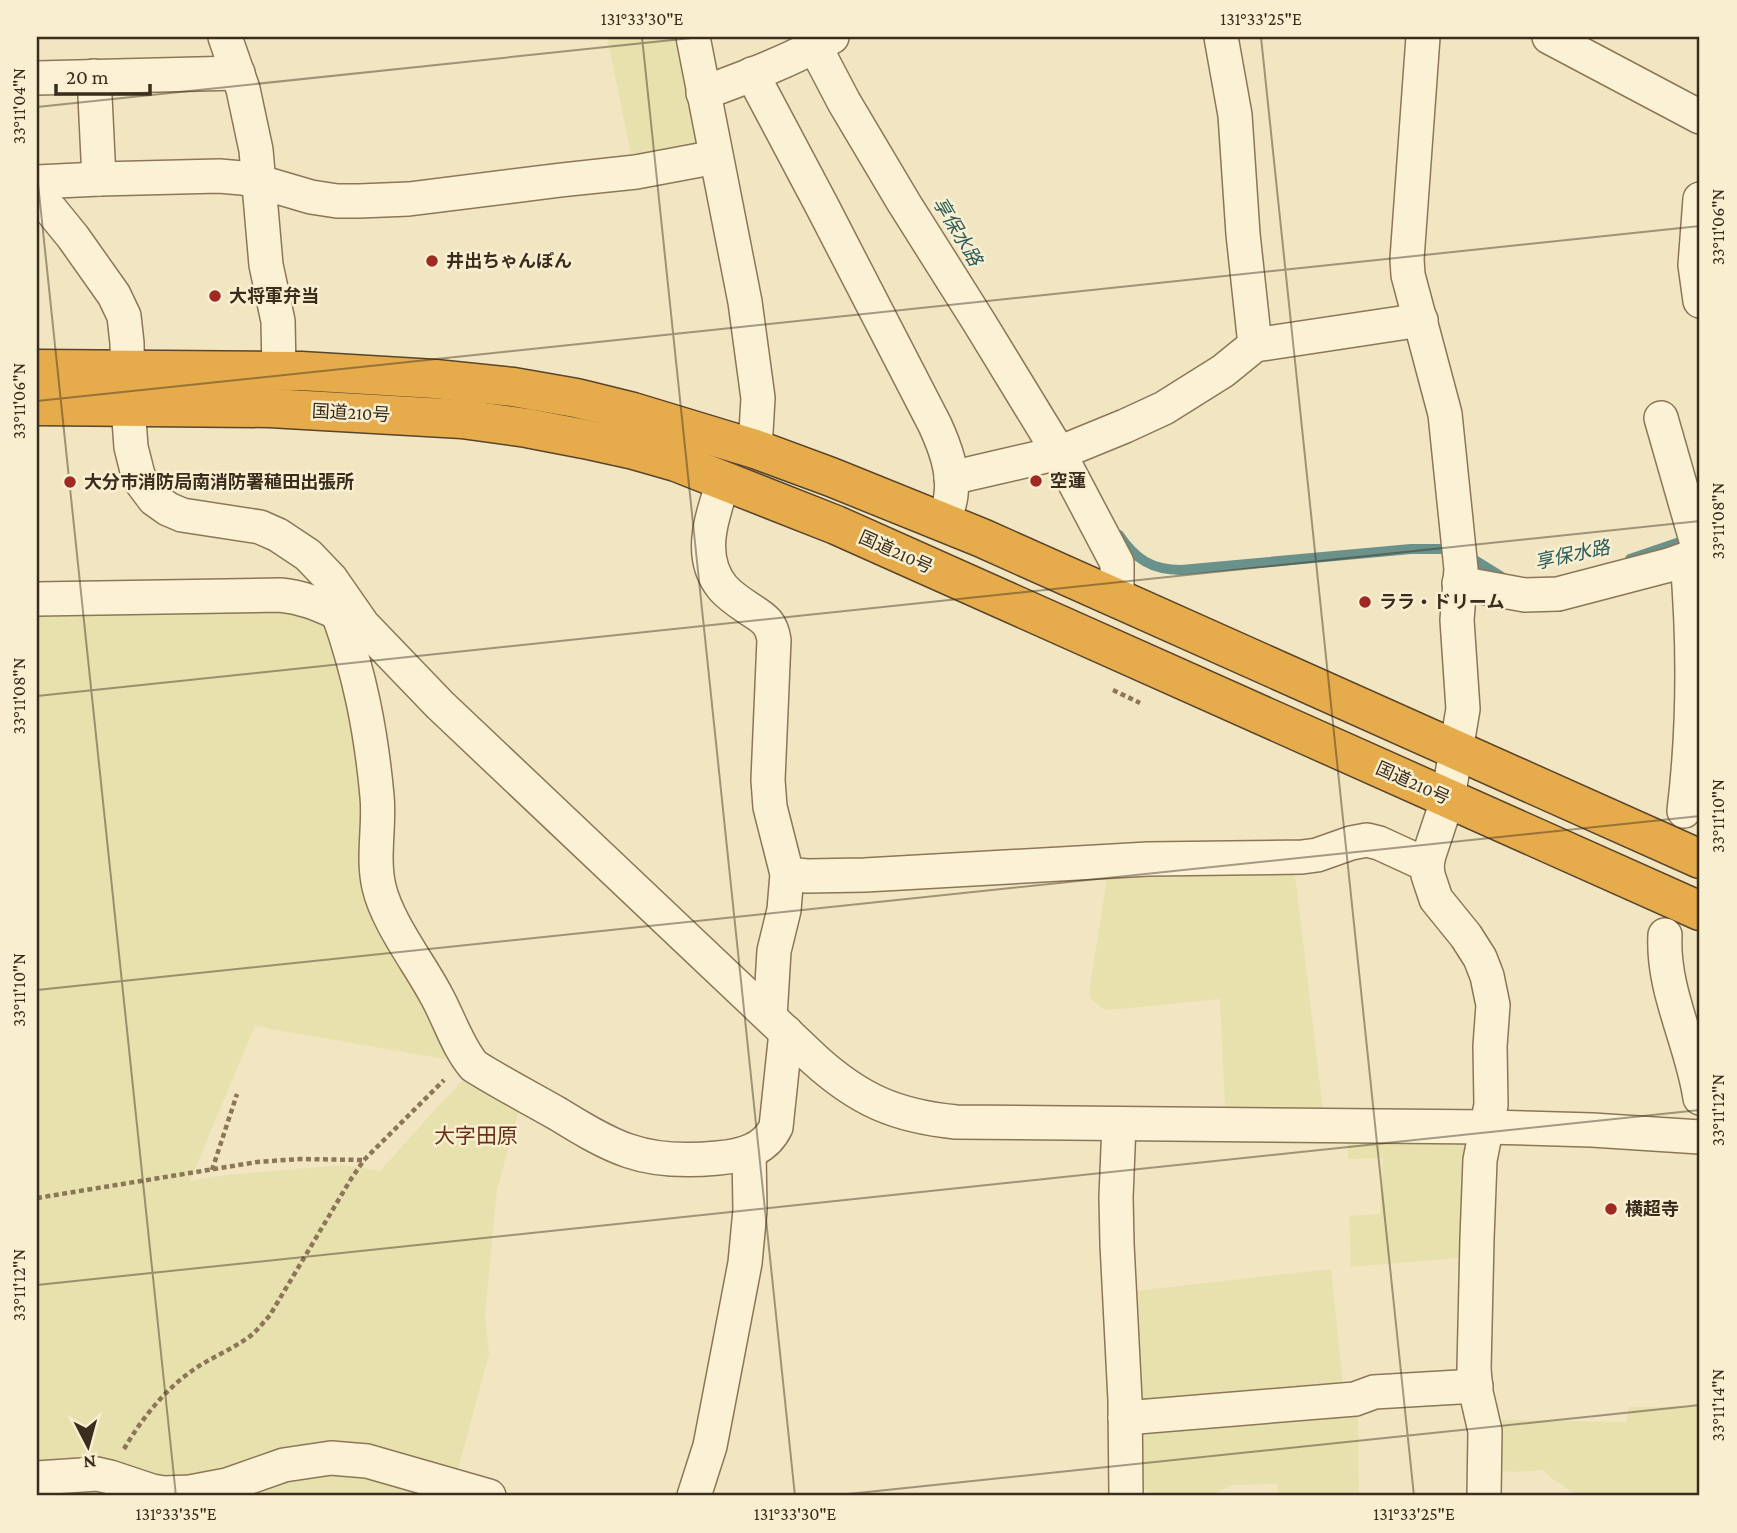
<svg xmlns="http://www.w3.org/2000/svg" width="1737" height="1533" font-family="'Crimson Pro','Noto Sans JP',serif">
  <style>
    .farmland { fill: #e7e1ae }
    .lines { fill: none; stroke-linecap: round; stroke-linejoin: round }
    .stream { stroke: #6a928a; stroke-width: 10 }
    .minor-casing { stroke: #8c7657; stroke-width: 36 }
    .highway-casing { stroke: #59442c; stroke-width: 41 }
    .path { stroke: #8c7657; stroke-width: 4.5; stroke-dasharray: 5 3.5; stroke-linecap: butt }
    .minor { stroke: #fbf2d5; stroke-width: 33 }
    .highway { stroke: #e6ac4c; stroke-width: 38 }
    .ticks { fill: none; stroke: #3a2d1d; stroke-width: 2; stroke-opacity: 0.45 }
    .poi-dot { fill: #9f2a23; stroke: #f8efd1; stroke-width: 2.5 }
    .labels { text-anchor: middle; stroke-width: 5; stroke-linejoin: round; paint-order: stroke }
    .poi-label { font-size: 18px; font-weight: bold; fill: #3a2d1d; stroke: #f8efd1; text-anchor: start }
    .street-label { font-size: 18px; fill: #3a2d1d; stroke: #f8efd1 }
    .water-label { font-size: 19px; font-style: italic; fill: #2b5b5b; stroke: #f8efd1 }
    .quarter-label { font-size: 21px; fill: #6a2f19; stroke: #f8efd1 }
    .neatline { fill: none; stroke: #3a2d1d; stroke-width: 2.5 }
    .ticks-label { font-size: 18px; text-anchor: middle; fill: #3a2d1d }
  </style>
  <rect width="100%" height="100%" fill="#f1e6c1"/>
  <!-- farmland -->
  <g class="farmland">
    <polygon points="607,37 685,37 709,146 633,163"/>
    <polygon points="37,607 313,612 332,632 371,813 451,1051 444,1059 255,1026 190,1181 225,1175 344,1165 380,1171 432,1113 467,1076 507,1096 506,1107 518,1113 497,1190 485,1315 489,1354 451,1496 37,1496"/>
    <polygon points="1294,866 1323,1110 1227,1110 1225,1107 1220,999 1109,1010 1101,1008 1091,999 1089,993 1107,878 1113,872"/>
    <polygon points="1347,1138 1474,1138 1468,1257 1351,1267 1349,1216 1380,1214 1383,1158 1348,1159"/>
    <polygon points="1331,1269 1345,1404 1358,1406 1359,1496 1278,1496 1277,1484 1232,1485 1209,1496 1175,1496 1155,1494 1138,1486 1126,1292"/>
    <polygon points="1697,1325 1700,1325 1700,1496 1578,1496 1550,1477 1543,1470 1514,1472 1490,1470 1491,1420 1626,1422 1629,1407 1698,1407 1699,1373"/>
  </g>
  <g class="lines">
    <!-- stream -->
    <g class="stream">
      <path d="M1119,535C1135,559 1152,570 1181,570L1411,549H1449"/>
      <polyline points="1473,559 1502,577"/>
      <polyline points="1630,559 1680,542"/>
    </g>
    <defs>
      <g id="minor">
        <polyline points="225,37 243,89 256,150 266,265 278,321 279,371"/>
        <polyline points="693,37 745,302 758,398 755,449"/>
        <polyline points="810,37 844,102 904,203 979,322 1059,453 1117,563 1117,600"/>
        <polyline points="1221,37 1235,115 1243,234 1255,345"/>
        <polyline points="1423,37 1407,259 1408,275 1445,414 1461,569 1457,620 1463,709 1448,798 1429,855 1427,865 1428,875 1436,899 1466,936 1480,958 1487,976 1493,1005 1490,1046 1491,1105 1480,1160 1477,1239 1474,1369 1476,1392 1485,1431 1484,1496"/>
        <polyline points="1549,37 1700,117"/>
        <path d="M752,74L822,206L935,425C945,447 954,471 951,495C950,505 946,514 944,523"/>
        <polyline points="94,76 99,179"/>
        <polyline points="37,78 238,73"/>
        <path d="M703,93C747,77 792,60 832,37"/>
        <polyline points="37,182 99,179 219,176 242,178 260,182 311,197 337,201 359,201 409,199 561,180 636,172 716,157"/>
        <path d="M37,197L51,210L73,237L114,295L124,316L127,343L128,406L131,447L138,475L142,483L154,499L168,509L182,515L260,527L278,535L308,555L331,579L363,625L440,705L814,1059C859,1100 896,1116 956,1122L1488,1127L1592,1130L1700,1137"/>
        <polyline points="1700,199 1695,265 1700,301"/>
        <polyline points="1661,418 1700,554"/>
        <polyline points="951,478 1059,453 1125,426 1164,408 1223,371 1255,345 1421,320"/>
        <path d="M724,480C713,514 696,556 723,588C730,596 739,602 748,608C763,618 771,621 774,640L768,780L770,807L787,874L784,910L774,951L770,1017"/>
        <polyline points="1459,583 1525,595 1558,594 1669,565 1700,554"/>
        <path d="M37,599L280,595C302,597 318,604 338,613"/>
        <path d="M345,601L338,613C360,675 371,731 377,796C380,826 372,857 379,887C387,922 419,963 436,995C449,1018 457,1046 474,1066C501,1083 530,1098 558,1114C579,1127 605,1143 629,1151C658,1161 688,1161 718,1158C742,1156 765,1150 776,1127L786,1032"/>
        <path d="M1684,811C1694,728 1694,642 1687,559"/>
        <polyline points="787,874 807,876 865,875 1148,859 1302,857 1317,855 1351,843 1367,840 1379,843 1427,865"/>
        <path d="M1665,935C1662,991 1692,1043 1700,1098"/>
        <polyline points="1119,1124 1116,1197 1117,1244 1125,1400 1126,1496"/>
        <polyline points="1125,1418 1355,1399 1374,1392 1476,1386"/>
        <polyline points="37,1478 97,1474 110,1477 152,1491 164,1493 190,1492 227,1485 284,1465 331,1458 367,1461 489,1496"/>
        <polyline points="694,1496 710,1446 745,1263 750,1210 749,1152"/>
      </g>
      <g id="highway">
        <polyline points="37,369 301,371 435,379 513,387 576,398 633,412 755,449 831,477 982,538 1700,859"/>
        <polyline points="37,406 270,408 462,419 527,428 584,439 634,450 676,462 836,525 1700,911"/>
      </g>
    </defs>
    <!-- minor casing -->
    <use href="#minor" class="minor-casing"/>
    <!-- highway casing -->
    <use href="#highway" class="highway-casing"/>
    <!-- path -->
    <g class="path">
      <polyline points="1113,690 1140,703"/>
      <polyline points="212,1170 237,1094"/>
      <polyline points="37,1198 257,1162 300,1159 363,1160"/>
      <path d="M124,1449C142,1418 166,1388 196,1368C211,1358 228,1351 243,1341C254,1335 262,1324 270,1315L351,1179L364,1160L444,1080"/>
    </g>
    <!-- minor -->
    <use href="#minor" class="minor"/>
    <!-- highway -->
    <use href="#highway" class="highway"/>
  </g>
  <!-- ticks -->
  <path class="ticks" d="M642,37L795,1496M1261,37L1414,1496M37,107L701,37M37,174L176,1496M37,401L1700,226M37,696L1700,521M37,990L1700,816M37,1285L1700,1110M829,1496L1700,1405"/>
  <!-- markers -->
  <g class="poi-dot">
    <circle cx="432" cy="261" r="7"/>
    <circle cx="215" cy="296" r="7"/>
    <circle cx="1036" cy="481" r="7"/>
    <circle cx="70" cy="482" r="7"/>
    <circle cx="1365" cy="602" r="7"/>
    <circle cx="1611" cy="1209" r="7"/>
  </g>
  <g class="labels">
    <!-- poi labels -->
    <g class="poi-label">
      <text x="446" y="267">井出ちゃんぽん</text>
      <text x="229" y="302">大将軍弁当</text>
      <text x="1050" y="487">空蓮</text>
      <text x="84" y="488">大分市消防局南消防署稙田出張所</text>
      <text x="1379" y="608">ララ・ドリーム</text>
      <text x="1625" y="1215">横超寺</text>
    </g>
    <!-- street labels -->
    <g class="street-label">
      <text transform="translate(351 413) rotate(3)" y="6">国道210号</text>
      <text transform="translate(896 552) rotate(24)" y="6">国道210号</text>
      <text transform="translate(1413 783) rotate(24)" y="6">国道210号</text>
    </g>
    <!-- water labels -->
    <g class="water-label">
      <text transform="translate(958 231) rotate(59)" y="7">享保水路</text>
      <text transform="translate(1572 554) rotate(-12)" y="7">享保水路</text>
    </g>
    <!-- quarter labels -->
    <g class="quarter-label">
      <text x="476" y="1143">大字田原</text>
    </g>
  </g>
  <!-- border -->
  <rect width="1737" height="1533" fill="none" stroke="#f8efd1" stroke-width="77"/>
  <!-- north arrow -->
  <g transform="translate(88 1446) rotate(174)" stroke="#f8efd1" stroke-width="5" paint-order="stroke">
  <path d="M0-5L12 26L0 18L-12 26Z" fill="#3a2d1d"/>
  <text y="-10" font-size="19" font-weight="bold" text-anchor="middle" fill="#3a2d1d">N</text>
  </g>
  <!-- scale -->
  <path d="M56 84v10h94v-10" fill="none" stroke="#3a2d1d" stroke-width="3.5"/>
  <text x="66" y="84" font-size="21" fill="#3a2d1d" stroke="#f8efd1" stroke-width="5" paint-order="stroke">20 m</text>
  <rect x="38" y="38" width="1660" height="1456" class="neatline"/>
  <g class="ticks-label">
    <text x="642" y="25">131°33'30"E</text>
    <text x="1261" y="25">131°33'25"E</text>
    <text transform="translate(19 106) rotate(-90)" y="6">33°11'04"N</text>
    <text transform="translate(1718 227) rotate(-90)" y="6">33°11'06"N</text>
    <text transform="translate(19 401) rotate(-90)" y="6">33°11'06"N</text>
    <text transform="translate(1718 521) rotate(-90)" y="6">33°11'08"N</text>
    <text transform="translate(19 696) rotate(-90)" y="6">33°11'08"N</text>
    <text transform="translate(1718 816) rotate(-90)" y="6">33°11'10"N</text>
    <text transform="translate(19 990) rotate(-90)" y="6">33°11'10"N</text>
    <text transform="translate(1718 1110) rotate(-90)" y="6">33°11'12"N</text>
    <text transform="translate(19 1285) rotate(-90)" y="6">33°11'12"N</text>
    <text transform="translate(1718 1405) rotate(-90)" y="6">33°11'14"N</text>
    <text x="176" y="1520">131°33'35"E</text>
    <text x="795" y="1520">131°33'30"E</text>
    <text x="1414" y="1520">131°33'25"E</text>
  </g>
</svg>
